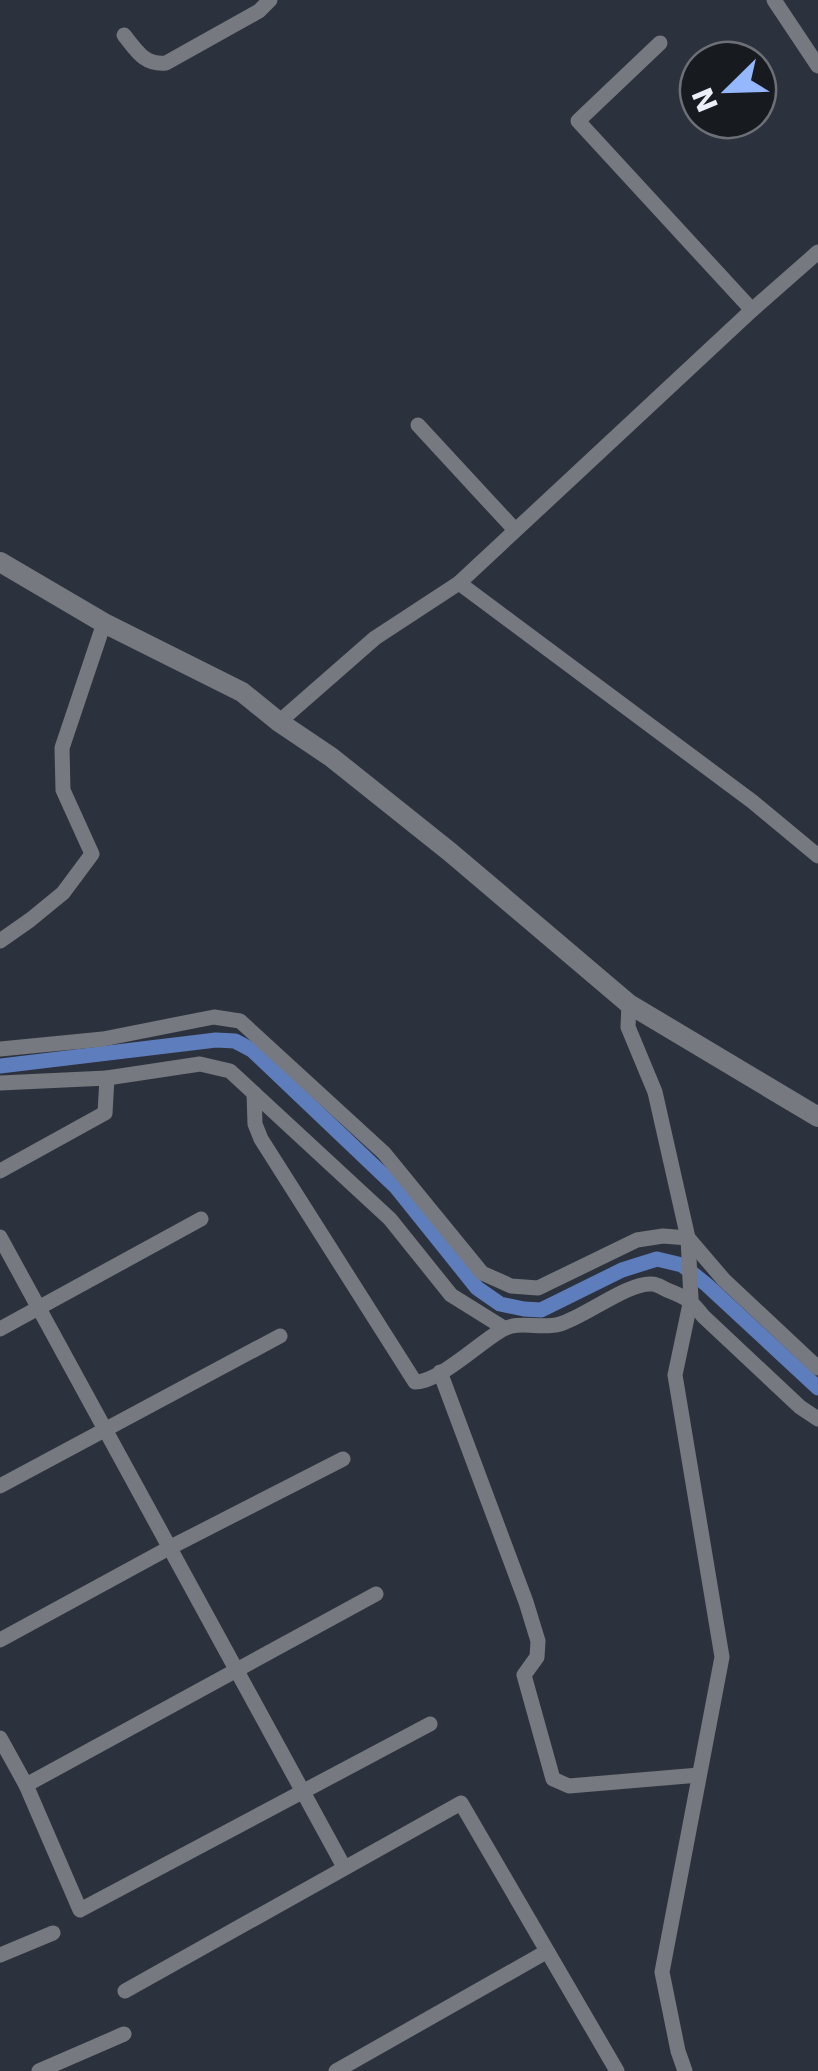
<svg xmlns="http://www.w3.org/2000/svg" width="818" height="2071" font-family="'DejaVu Sans',sans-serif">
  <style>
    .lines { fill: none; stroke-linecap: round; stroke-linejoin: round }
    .canal { stroke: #5e7dbc; stroke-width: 15 }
    .minor { stroke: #76797f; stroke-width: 15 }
    .tertiary { stroke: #76797f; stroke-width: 20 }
  </style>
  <rect width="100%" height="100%" fill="#2c323d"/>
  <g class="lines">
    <!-- canal -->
    <polyline class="canal" points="0,1066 216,1040 235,1041 252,1050 396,1187 477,1288 500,1304 524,1309 541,1310 622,1270 657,1259 682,1265 707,1285 818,1388"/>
    <!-- minor -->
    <g class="minor">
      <polyline points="774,0 818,66"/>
      <path d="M124,35C137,51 144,65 166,63L259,11L270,0"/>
      <polyline points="660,43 578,121 752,310"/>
      <polyline points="418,425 515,530"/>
      <polyline points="459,583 753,802 818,856"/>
      <polyline points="279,722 375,638 459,583 752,310 818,252"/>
      <polyline points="0,941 30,920 63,893 92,854 63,790 62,748 104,623"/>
      <polyline points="629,1004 628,1027 655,1092 688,1238 691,1299 675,1375 722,1657 662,1972 678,2051 685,2071"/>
      <polyline points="0,1049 103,1039 214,1017 240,1021 384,1153 482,1273 511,1286 538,1288 637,1240 663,1236 688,1238 724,1280 818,1368"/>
      <polyline points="107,1078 200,1064 230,1071 390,1219 451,1295 504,1328"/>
      <polyline points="0,1083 107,1078 105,1113 0,1171"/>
      <path d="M254,1093L255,1124L261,1139L415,1382C439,1382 478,1344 500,1331C519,1319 540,1330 560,1324C585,1317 628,1282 652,1284C658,1284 662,1288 667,1290C685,1297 691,1300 703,1316L800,1407L818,1419"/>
      <polyline points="0,1237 344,1867"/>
      <polyline points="0,1329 201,1219"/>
      <polyline points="440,1372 526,1602 538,1641 537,1657 524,1675 553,1779 569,1786 699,1775"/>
      <polyline points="0,1486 280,1336"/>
      <polyline points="0,1640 169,1548 343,1459"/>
      <polyline points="0,1738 26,1785 80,1910 430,1724"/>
      <polyline points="26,1785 376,1594"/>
      <polyline points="0,1955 53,1933"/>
      <polyline points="125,1991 461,1803 617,2071"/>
      <polyline points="39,2071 124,2034"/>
      <polyline points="336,2071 546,1952"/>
    </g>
    <!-- tertiary -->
    <polyline class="tertiary" points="0,562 104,623 242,692 279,722 331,757 450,852 629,1004 818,1117"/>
  </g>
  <!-- north arrow -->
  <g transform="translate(728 90) rotate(247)"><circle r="48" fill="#171a1f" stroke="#6c6f75" stroke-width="2.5"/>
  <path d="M0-8L18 38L0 25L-18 38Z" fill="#94b7fd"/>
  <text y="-15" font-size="28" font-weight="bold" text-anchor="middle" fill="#ebeff7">N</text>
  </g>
</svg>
